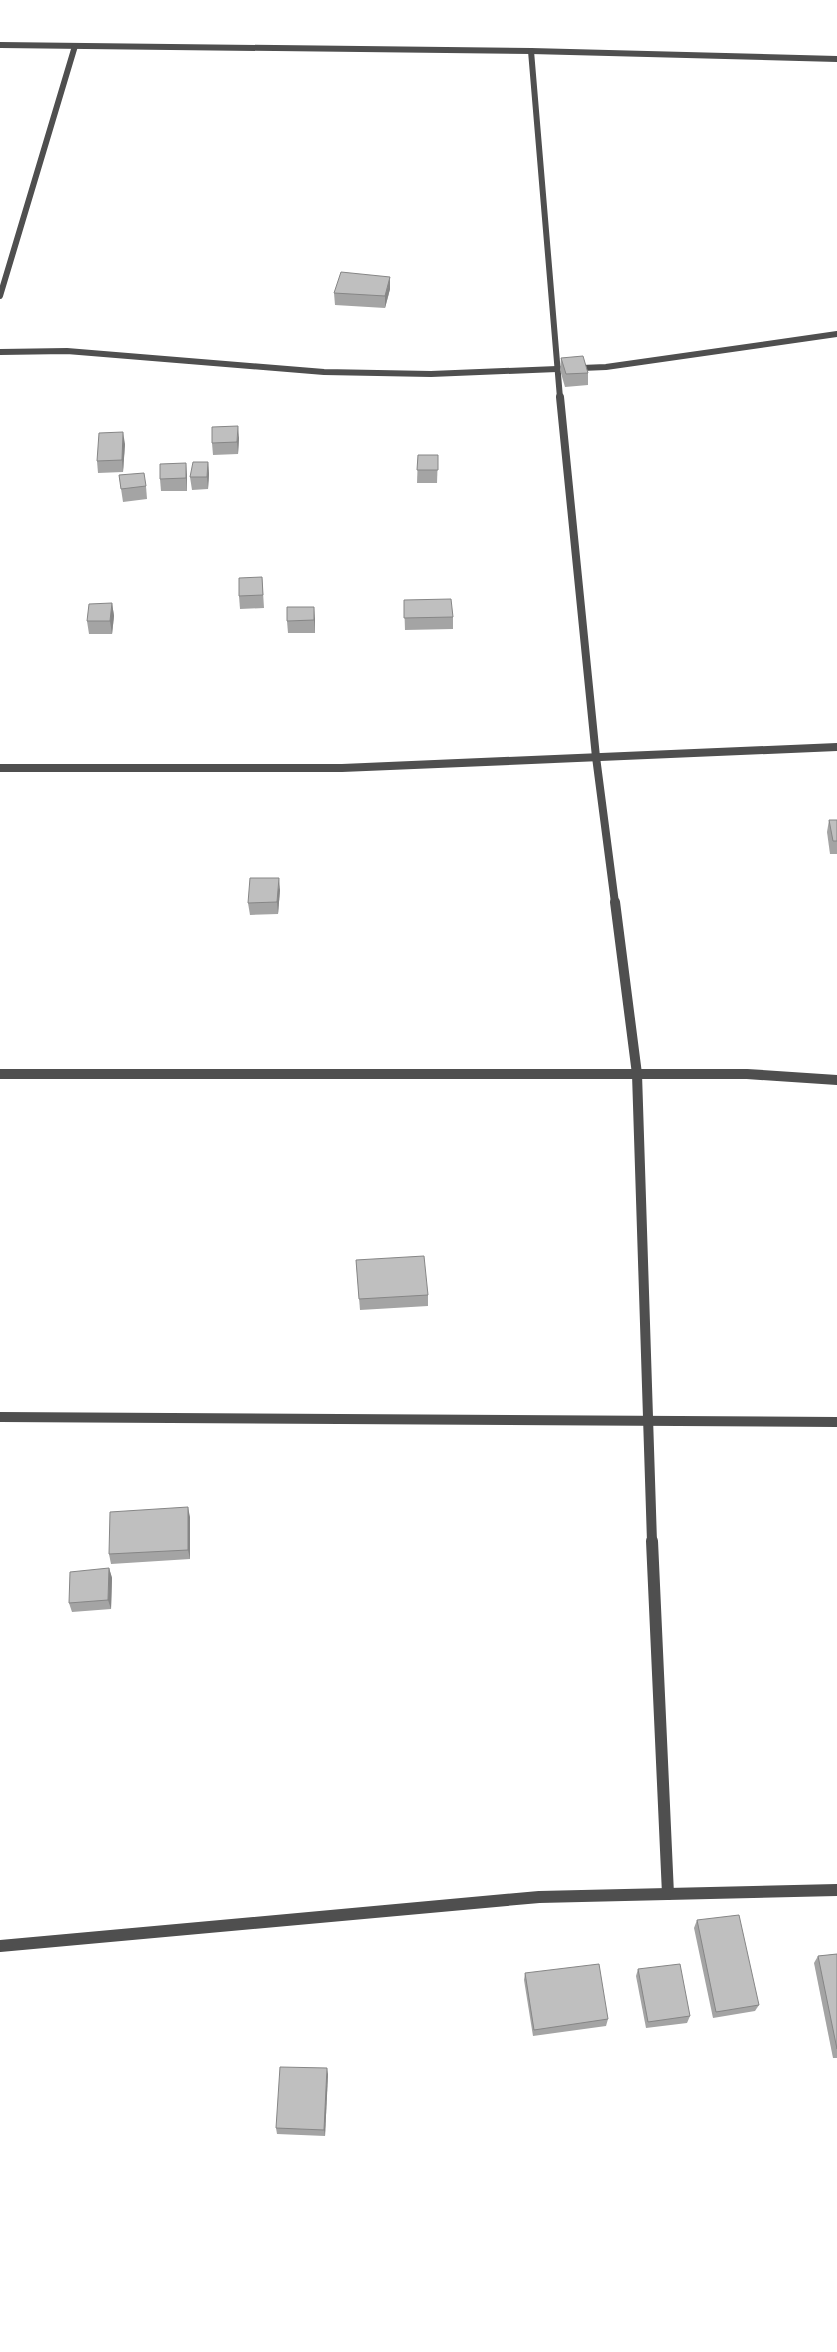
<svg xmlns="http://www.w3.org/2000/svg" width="837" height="2352" font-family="Signika,sans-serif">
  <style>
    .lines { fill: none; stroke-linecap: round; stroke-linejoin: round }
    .minor-far3 { stroke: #4f4f4f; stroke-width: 6 }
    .minor-far2 { stroke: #4f4f4f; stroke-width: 8 }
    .minor-far1 { stroke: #4f4f4f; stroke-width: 10 }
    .minor { stroke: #4f4f4f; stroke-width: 12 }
    .wall { fill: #a4a4a4 }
    .shaded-wall { fill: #868686 }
    .building { fill: #bfbfbf; stroke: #868686 }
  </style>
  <rect width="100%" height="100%" fill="#fff"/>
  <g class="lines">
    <!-- minor-far3 -->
    <g class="minor-far3">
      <polyline points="0,45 531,51 837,59"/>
      <polyline points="531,51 560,398"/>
      <polyline points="0,296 75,46"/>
      <polyline points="0,352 67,351 324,372 431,374 606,367 837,334"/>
    </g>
    <!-- minor-far2 -->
    <g class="minor-far2">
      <polyline points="560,397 596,757 615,903"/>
      <polyline points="0,768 342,768 837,747"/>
    </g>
    <!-- minor-far1 -->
    <g class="minor-far1">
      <polyline points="615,902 637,1074 652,1542"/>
      <polyline points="0,1074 747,1074 837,1080"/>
      <polyline points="0,1417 837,1422"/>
    </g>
    <!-- minor -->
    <g class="minor">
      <polyline points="652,1541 668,1894"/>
      <polyline points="0,1946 539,1897 837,1890"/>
    </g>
  </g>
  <!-- wall -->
  <g class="wall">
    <polygon points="390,277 390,289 385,308 335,305 334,293"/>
    <polygon points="561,358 588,373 588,385 565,387 560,370"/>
    <polygon points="239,438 238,454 213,455 212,443"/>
    <polygon points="125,444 123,472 98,473 97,461"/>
    <polygon points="418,455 438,455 437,483 417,483"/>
    <polygon points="208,462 209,474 208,489 192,490 190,477"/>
    <polygon points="119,475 146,486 147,499 123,502"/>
    <polygon points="187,475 187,491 161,491 160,479"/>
    <polygon points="262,577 264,608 240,609 239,596"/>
    <polygon points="404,600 453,617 453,629 405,630"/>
    <polygon points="112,603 114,616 112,634 89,634 87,621"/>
    <polygon points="315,619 315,633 288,633 287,621"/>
    <polygon points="829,820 837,820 837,854 830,854 827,832"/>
    <polygon points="280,890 278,914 250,915 248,903"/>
    <polygon points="356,1260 428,1295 428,1306 360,1310"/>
    <polygon points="190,1517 190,1559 111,1564 109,1554"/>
    <polygon points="109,1568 112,1578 111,1609 72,1612 69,1603"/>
    <polygon points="697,1920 759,2005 755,2011 713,2018 694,1928"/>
    <polygon points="837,1954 837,2058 833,2058 814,1963 818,1956"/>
    <polygon points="638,1969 690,2016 687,2023 646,2028 636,1976"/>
    <polygon points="525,1973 608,2019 606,2026 533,2036 524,1980"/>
    <polygon points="328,2074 325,2136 277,2134 276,2128"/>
  </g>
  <!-- shaded-wall -->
  <g class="shaded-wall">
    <polygon points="390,277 390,289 385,308 385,296"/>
    <polygon points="238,426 239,438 238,454 237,442"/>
    <polygon points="123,432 125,444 123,472 122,460"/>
    <polygon points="208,462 209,474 208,489 207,477"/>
    <polygon points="186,463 187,475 187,491 186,478"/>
    <polygon points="112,603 114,616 112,634 110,621"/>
    <polygon points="314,607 315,619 315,633 314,620"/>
    <polygon points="279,878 280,890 278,914 277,902"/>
    <polygon points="188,1507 190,1517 190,1559 188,1550"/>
    <polygon points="109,1568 112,1578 111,1609 108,1600"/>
    <polygon points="327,2068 328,2074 325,2136 324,2130"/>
  </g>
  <!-- building -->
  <g class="building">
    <polygon points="341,272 390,277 385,296 334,293"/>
    <polygon points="583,356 588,373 566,374 561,358"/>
    <polygon points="238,426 237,442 212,443 212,427"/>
    <polygon points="123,432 122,460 97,461 99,433"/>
    <polygon points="418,455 438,455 438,470 417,470"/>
    <polygon points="193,462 208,462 207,477 190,477"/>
    <polygon points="186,463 186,478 160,479 160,464"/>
    <polygon points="144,473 146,486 121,489 119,475"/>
    <polygon points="262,577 263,595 239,596 239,578"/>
    <polygon points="451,599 453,617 404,618 404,600"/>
    <polygon points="112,603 110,621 87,621 89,604"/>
    <polygon points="287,607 314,607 314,620 287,621"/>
    <polygon points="829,820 837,820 837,841 833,841"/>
    <polygon points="250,878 279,878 277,902 248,903"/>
    <polygon points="424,1256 428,1295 359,1299 356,1260"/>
    <polygon points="188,1507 188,1550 109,1554 110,1512"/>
    <polygon points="109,1568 108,1600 69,1603 70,1572"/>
    <polygon points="739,1915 759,2005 716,2012 697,1920"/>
    <polygon points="837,1954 837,2049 818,1956"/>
    <polygon points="599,1964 608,2019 534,2030 525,1973"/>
    <polygon points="680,1964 690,2016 648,2022 638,1969"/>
    <polygon points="280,2067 327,2068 324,2130 276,2128"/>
  </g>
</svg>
